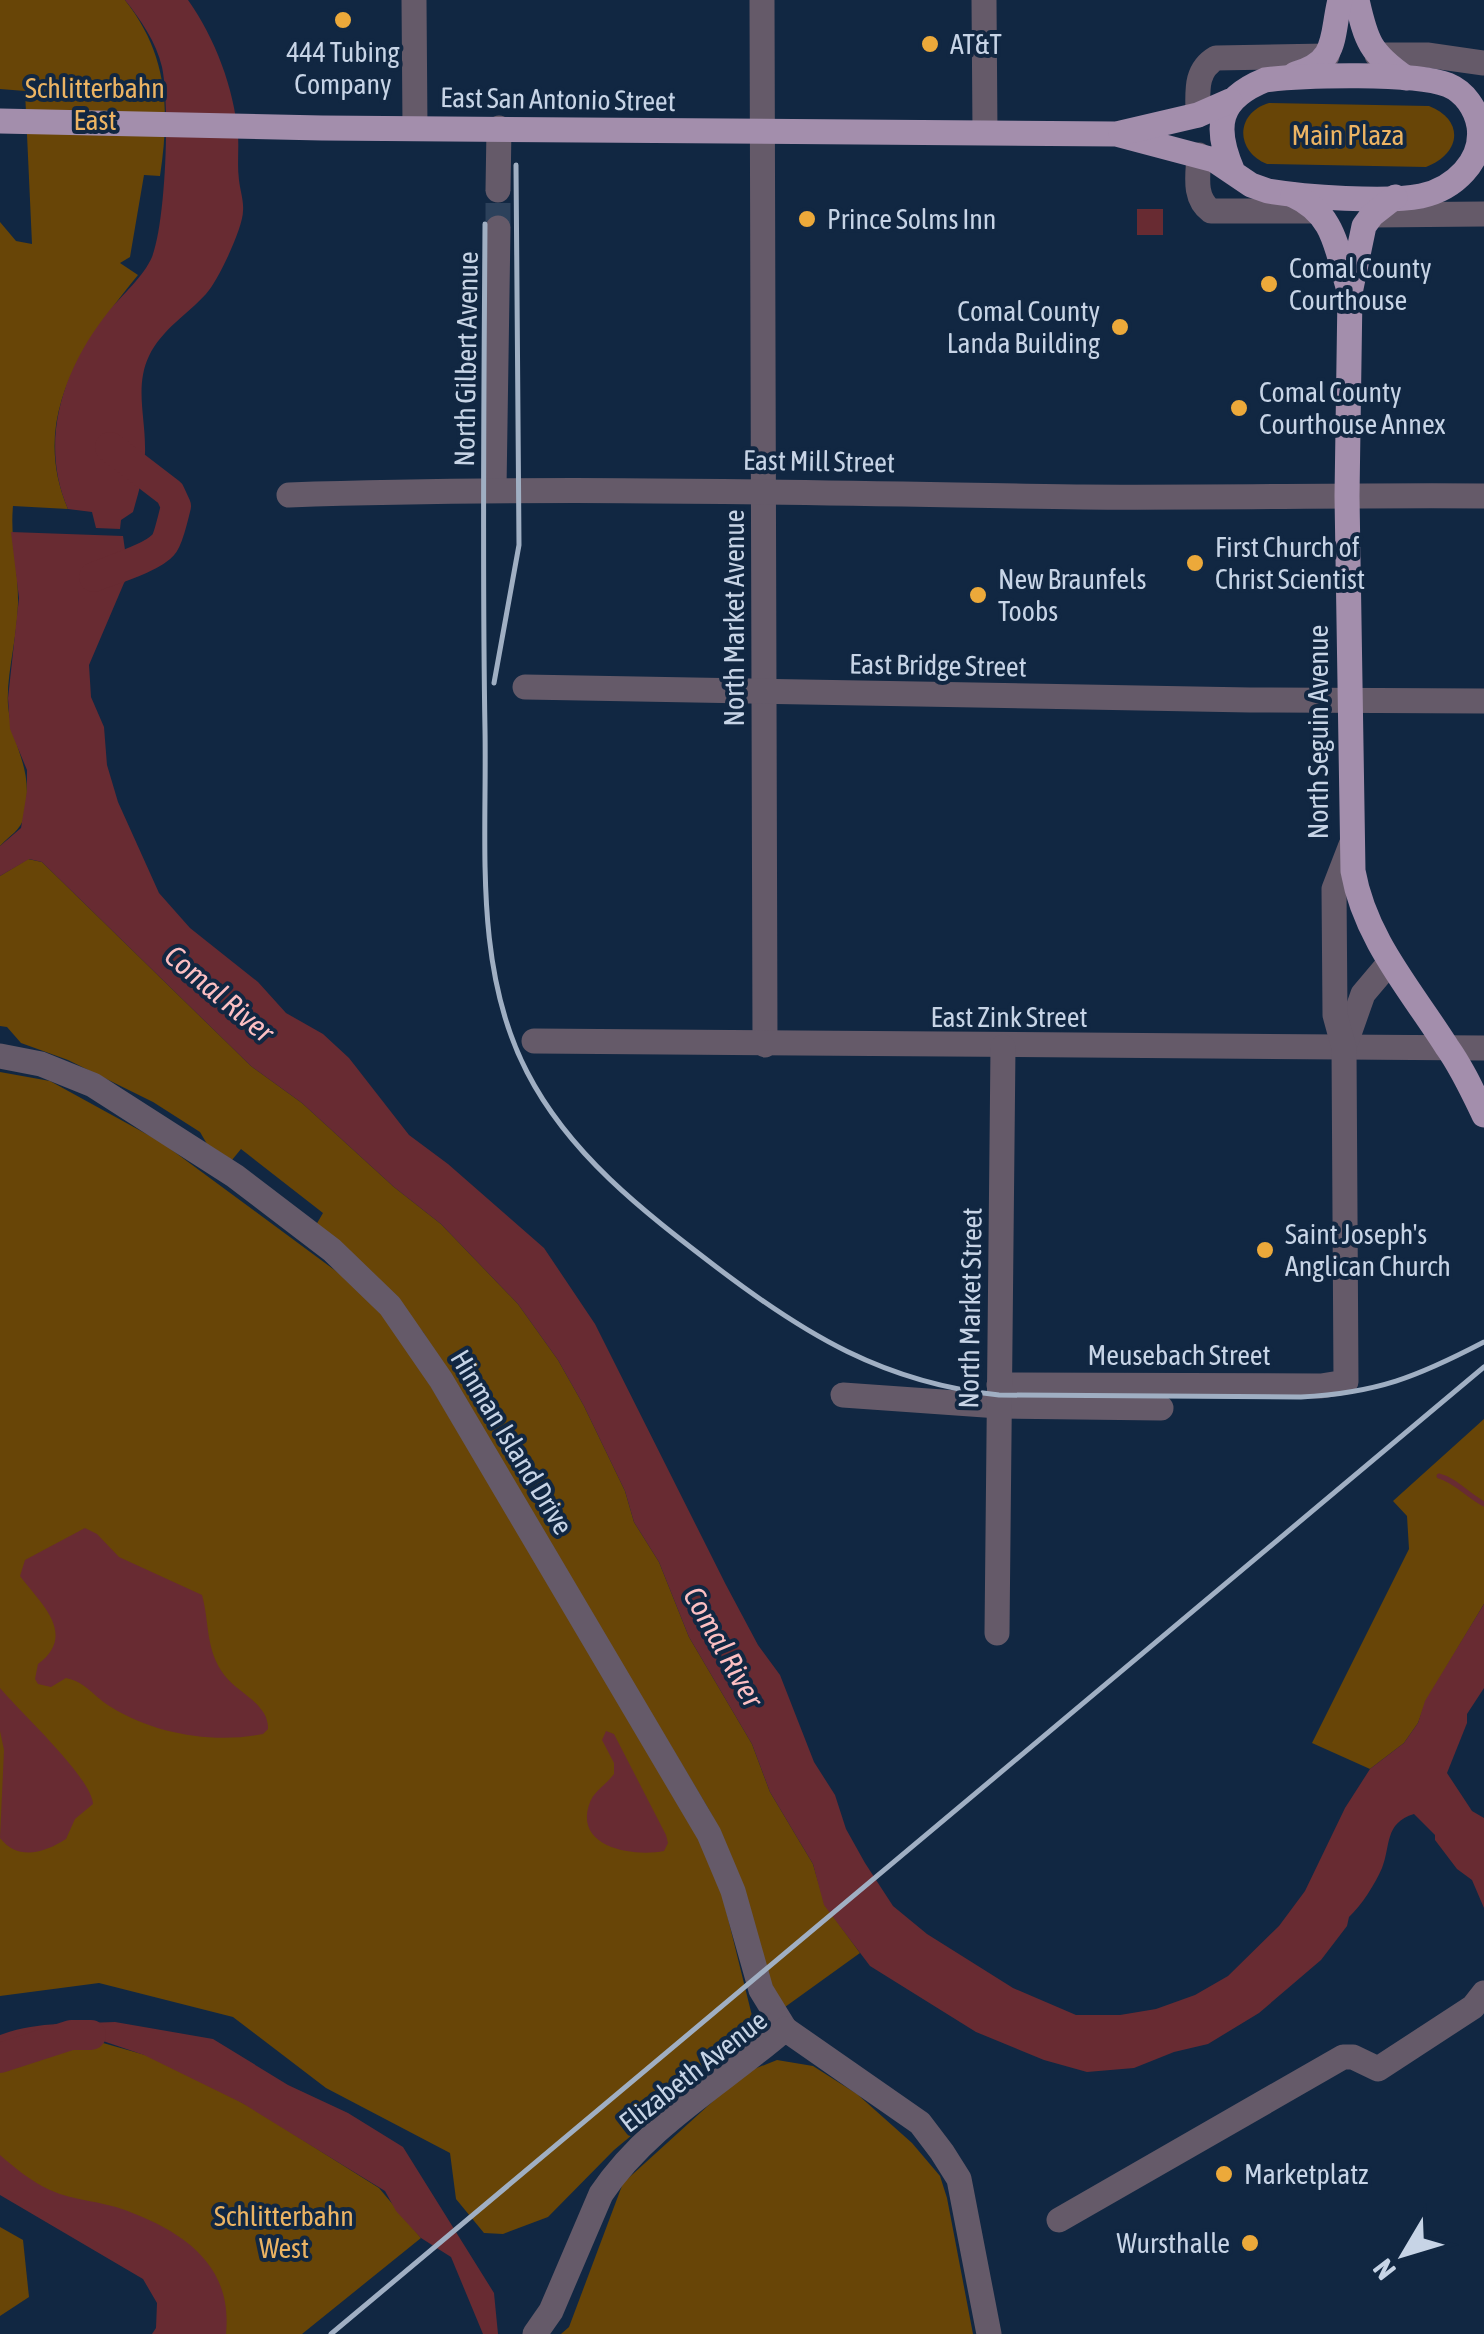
<svg xmlns="http://www.w3.org/2000/svg" width="1484" height="2334" font-family="'Asap Condensed',sans-serif">
  <style>
    .green { fill: #684507 }
    .water { fill: #682b32 }
    .lines { fill: none; stroke-linecap: round; stroke-linejoin: round }
    .stream { stroke: #682b32; stroke-width: 5 }
    .river { stroke: #682b32; stroke-width: 30 }
    .minor-tunnel { stroke: #2c415b; stroke-width: 25; stroke-dasharray: 25 12; stroke-linecap: butt }
    .minor { stroke: #655a69; stroke-width: 25 }
    .major { stroke: #a38eac; stroke-width: 25 }
    .rail { stroke: #a0afc3; stroke-width: 5 }
    .poi-dot { fill: #eca93a; stroke: #112742; stroke-width: 4 }
    .labels { text-anchor: middle; stroke-width: 8; stroke-linejoin: round; paint-order: stroke }
    .poi-label { font-size: 28px; fill: #c7d4e6; stroke: #112742; text-anchor: start }
    .park-label { font-size: 28px; fill: #ecb463; stroke: #112742 }
    .street-label { font-size: 28px; fill: #c7d4e6; stroke: #112742 }
    .water-label { font-size: 30px; font-style: italic; fill: #fcbfc2; stroke: #112742 }
  </style>
  <rect width="100%" height="100%" fill="#112742"/>
  <!-- green -->
  <g class="green">
    <path d="M0,0H125C168,55 170,109 160,176L144,175L130,257L120,263L138,275C82,344 29,418 68,509L13,506C10,538 18,567 18,598C19,632 6,673 8,705C12,749 35,768 24,817C21,830 9,836 0,846V222L16,241L32,244L25,91L0,89Z"/>
    <path d="M1269,103L1429,106C1465,120 1461,154 1426,167L1267,164C1235,151 1235,113 1269,103Z"/>
    <polygon points="28,859 42,862 251,1066 302,1103 394,1187 441,1224 518,1304 558,1360 584,1406 625,1491 634,1522 659,1562 689,1637 752,1744 770,1792 813,1864 825,1905 860,1953 785,2007 776,1997 721,1832 708,1808 423,1332 316,1225 323,1213 241,1149 232,1160 207,1144 200,1132 153,1102 68,1060 21,1043 7,1027 0,1026 0,876"/>
    <polygon points="0,1072 50,1081 161,1142 344,1277 392,1322 701,1836 721,1890 756,2032 614,2150 548,2217 503,2234 484,2233 456,2199 450,2153 326,2088 233,2017 99,1983 0,1996"/>
    <polygon points="1484,1419 1484,1604 1426,1701 1418,1723 1404,1743 1370,1769 1312,1743 1409,1549 1407,1516 1393,1501"/>
    <polygon points="59,2041 96,2041 163,2060 252,2108 379,2188 421,2238 302,2334 216,2334 39,2191 0,2164 0,2061 18,2052"/>
    <polygon points="777,2060 813,2066 857,2094 912,2143 940,2176 947,2198 973,2334 561,2334 569,2327 623,2183 744,2073"/>
    <polygon points="0,2227 23,2240 29,2297 0,2316"/>
  </g>
  <!-- water -->
  <g class="water">
    <path d="M125,0H188C215,38 234,88 238,135C239,150 237,165 239,180C240,190 244,201 243,211C243,228 218,281 206,294C187,315 162,329 149,356C135,385 145,416 145,446C146,468 139,491 133,512L121,520L120,529L96,528L92,512L68,509C38,440 64,367 109,311C122,295 144,276 152,257C166,221 170,104 162,67C156,42 141,20 125,0Z"/>
    <rect x="1137" y="209" width="26" height="26"/>
    <path d="M11,532L123,536L126,557L135,565L124,583L89,665L91,697L104,727L107,765L118,802L159,893L190,928L258,982L286,1013L323,1034L349,1058L409,1135L448,1164L544,1248L595,1324L726,1585L758,1645L780,1675L814,1762L835,1795L846,1829L865,1863L893,1906L927,1934L1013,1988L1076,2015H1120L1156,2009L1195,1995L1228,1976L1279,1926L1305,1891L1345,1808L1370,1769L1404,1743L1418,1723L1425,1701L1484,1604V1688L1467,1714V1723L1447,1773L1472,1811L1484,1818V1908L1472,1880L1457,1869L1435,1840V1835L1414,1814C1384,1823 1391,1846 1382,1868C1375,1884 1362,1905 1349,1917L1347,1926L1321,1960L1259,2013L1208,2044L1174,2052L1134,2068L1087,2072L1044,2060L976,2032L870,1966L824,1905L813,1864L770,1792L752,1744L689,1637L659,1562L634,1522L625,1491L584,1406L558,1360L518,1304L441,1224L394,1187L302,1103L251,1066L42,862L29,859L0,876V846L21,828L27,791V770L10,729L8,698L19,598Z"/>
    <path d="M85,1528L97,1534L119,1557L202,1595C210,1624 205,1650 225,1676C238,1693 269,1704 268,1729L263,1734C214,1744 154,1734 111,1707C94,1697 86,1682 66,1678L51,1687L38,1684L35,1679L38,1664C78,1634 40,1603 20,1576L25,1560Z"/>
    <path d="M0,1688C19,1711 92,1778 93,1804L75,1819L66,1839C44,1853 18,1861 0,1838L4,1750L0,1731Z"/>
    <path d="M606,1731L614,1734L666,1835L668,1843L664,1851C634,1857 575,1848 589,1805C593,1791 606,1785 614,1774V1763L602,1740Z"/>
    <path d="M115,2022L213,2039L288,2085L348,2113L403,2147L494,2293L498,2334H483L451,2257L421,2238L396,2211L385,2191L242,2103L144,2055L103,2041L31,2040L0,2060V2035C38,2021 75,2024 115,2022Z"/>
    <path d="M0,2155C15,2168 32,2182 50,2190C74,2201 101,2201 125,2210C184,2232 233,2265 226,2334H152L156,2328L157,2303L143,2279L0,2195Z"/>
  </g>
  <g class="lines">
    <!-- stream -->
    <path class="stream" d="M1439,1476C1455,1480 1467,1495 1484,1504"/>
    <!-- river -->
    <g class="river">
      <path d="M94,577C111,570 152,558 163,545C168,540 174,514 176,506L170,493L110,447"/>
      <polyline points="0,2058 71,2035 91,2035"/>
    </g>
    <!-- minor-tunnel -->
    <polyline class="minor-tunnel" points="498,228 498,190"/>
    <!-- minor -->
    <g class="minor">
      <polyline points="414,0 415,127"/>
      <polyline points="762,0 765,1045"/>
      <polyline points="984,0 985,132"/>
      <polyline points="1377,55 1427,55 1484,63"/>
      <path d="M1198,115C1198,93 1194,71 1216,58L1327,56"/>
      <path d="M1199,155C1198,175 1193,198 1211,211H1320"/>
      <polyline points="498,190 499,128"/>
      <polyline points="1372,215 1484,214"/>
      <polyline points="494,489 498,228"/>
      <path d="M289,495C554,486 818,493 1083,497C1217,498 1350,495 1484,496"/>
      <polyline points="525,687 1250,700 1484,701"/>
      <polyline points="534,1041 1484,1048"/>
      <polyline points="1344,1048 1363,994 1390,962"/>
      <polyline points="0,1056 41,1064 93,1085 235,1176 332,1250 390,1306 441,1380 709,1834 733,1891 761,1990 785,2029"/>
      <polyline points="999,1385 1321,1386 1346,1382 1344,1048 1335,1015 1334,889 1351,845"/>
      <polyline points="843,1395 999,1406 1161,1408"/>
      <polyline points="997,1633 1003,1047"/>
      <polyline points="1059,2220 1343,2057 1353,2057 1378,2069 1473,2007 1484,1993"/>
      <path d="M535,2334L551,2311L601,2194C646,2126 724,2082 785,2029L920,2123L942,2152L959,2179L989,2334"/>
    </g>
    <!-- major -->
    <g class="major">
      <path d="M1357,0C1366,41 1370,53 1406,78"/>
      <path d="M1295,74C1339,62 1331,36 1340,0"/>
      <path d="M0,121L322,128L1116,134L1214,160L1251,185L1268,191C1305,197 1386,203 1421,196C1454,189 1484,161 1479,126C1476,109 1465,92 1448,85C1415,72 1303,75 1265,80C1218,99 1213,126 1233,172"/>
      <polyline points="1121,133 1198,115 1230,101"/>
      <path d="M1293,195C1337,215 1336,251 1350,293"/>
      <path d="M1395,197L1372,215L1364,226L1350,293L1347,496L1353,871C1365,939 1411,990 1447,1047C1462,1068 1473,1092 1484,1115"/>
    </g>
    <!-- rail -->
    <g class="rail">
      <path d="M485,224C484,393 482,562 485,730C487,844 473,968 527,1072C569,1154 643,1211 715,1266C804,1334 884,1383 999,1395L1301,1397C1377,1393 1417,1377 1484,1342"/>
      <polyline points="494,683 519,545 516,165"/>
      <polyline points="331,2334 1484,1367"/>
    </g>
  </g>
  <!-- markers -->
  <g class="poi-dot">
    <circle cx="343" cy="20" r="10"/>
    <circle cx="930" cy="44" r="10"/>
    <circle cx="807" cy="219" r="10"/>
    <circle cx="1269" cy="284" r="10"/>
    <circle cx="1120" cy="327" r="10"/>
    <circle cx="1239" cy="408" r="10"/>
    <circle cx="1195" cy="563" r="10"/>
    <circle cx="978" cy="595" r="10"/>
    <circle cx="1265" cy="1250" r="10"/>
    <circle cx="1224" cy="2174" r="10"/>
    <circle cx="1250" cy="2243" r="10"/>
  </g>
  <g class="labels">
    <!-- poi labels -->
    <g class="poi-label">
      <text x="950" y="54">AT&amp;T</text>
      <text x="343" y="62" text-anchor="middle">444 Tubing<tspan x="343" dy="32">Company</tspan></text>
      <text x="827" y="229">Prince Solms Inn</text>
      <text x="1289" y="278">Comal County<tspan x="1289" dy="32">Courthouse</tspan></text>
      <text x="1100" y="321" text-anchor="end">Comal County<tspan x="1100" dy="32">Landa Building</tspan></text>
      <text x="1259" y="402">Comal County<tspan x="1259" dy="32">Courthouse Annex</tspan></text>
      <text x="1215" y="557">First Church of<tspan x="1215" dy="32">Christ Scientist</tspan></text>
      <text x="998" y="589">New Braunfels<tspan x="998" dy="32">Toobs</tspan></text>
      <text x="1285" y="1244">Saint Joseph's<tspan x="1285" dy="32">Anglican Church</tspan></text>
      <text x="1244" y="2184">Marketplatz</text>
      <text x="1230" y="2253" text-anchor="end">Wursthalle</text>
    </g>
    <!-- park labels -->
    <g class="park-label">
      <text x="95" y="98">Schlitterbahn<tspan x="95" dy="32">East</tspan></text>
      <text x="1348" y="145">Main Plaza</text>
      <text x="284" y="2226">Schlitterbahn<tspan x="284" dy="32">West</tspan></text>
    </g>
    <!-- street labels -->
    <g class="street-label">
      <text transform="translate(558 99) rotate(1)" y="10">East San Antonio Street</text>
      <text transform="translate(466 359) rotate(-89)" y="10">North Gilbert Avenue</text>
      <text transform="translate(819 461) rotate(1)" y="10">East Mill Street</text>
      <text transform="translate(734 618) rotate(-90)" y="10">North Market Avenue</text>
      <text transform="translate(938 665) rotate(1)" y="10">East Bridge Street</text>
      <text transform="translate(1318 732) rotate(-90)" y="10">North Seguin Avenue</text>
      <text x="1009" y="1027">East Zink Street</text>
      <text transform="translate(970 1308) rotate(-89)" y="10">North Market Street</text>
      <text x="1179" y="1365">Meusebach Street</text>
      <text transform="translate(512 1442) rotate(59)" y="10">Hinman Island Drive</text>
      <text transform="translate(693 2071) rotate(-38)" y="10">Elizabeth Avenue</text>
    </g>
    <!-- water labels -->
    <g class="water-label">
      <text transform="translate(219 994) rotate(40)" y="10">Comal River</text>
      <text transform="translate(723 1647) rotate(61)" y="10">Comal River</text>
    </g>
  </g>
  <!-- north arrow -->
  <g transform="translate(1404 2254) rotate(232)" stroke="#112742" stroke-width="8" paint-order="stroke">
  <path d="M0-8L18 38L0 25L-18 38Z" fill="#c7d4e6"/>
  <text y="-15" font-size="28" font-weight="bold" text-anchor="middle" fill="#c7d4e6">N</text>
  </g>
</svg>
